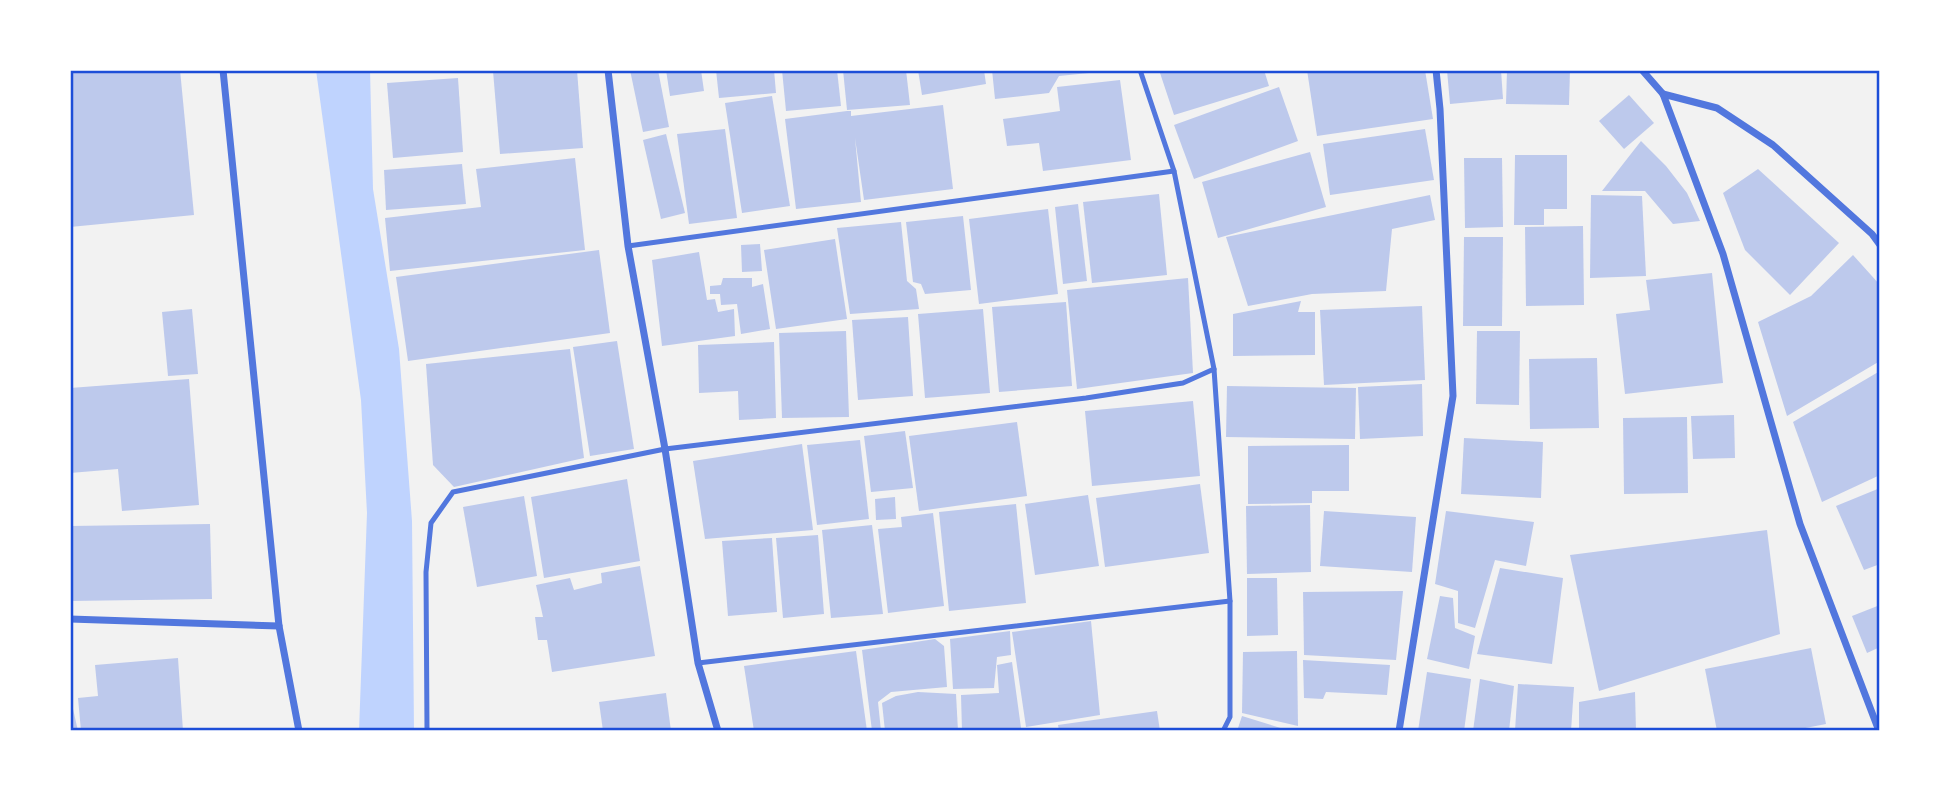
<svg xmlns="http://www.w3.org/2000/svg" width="1950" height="801" font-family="Barlow,sans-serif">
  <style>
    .water { fill: #bfd3fe }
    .building { fill: #bdc9ec }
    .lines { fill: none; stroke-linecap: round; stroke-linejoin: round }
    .service { stroke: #5277de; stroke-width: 5 }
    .minor { stroke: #5277de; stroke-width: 7 }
    .neatline { fill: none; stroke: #1d4ed8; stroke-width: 2.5 }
  </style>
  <rect width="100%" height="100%" fill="#f2f2f2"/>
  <!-- water -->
  <polygon class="water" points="316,70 370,70 373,189 399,349 412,521 414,731 359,731 367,513 361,400"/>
  <!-- building -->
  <g class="building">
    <polygon points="70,70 180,70 194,215 70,227"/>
    <polygon points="515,70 577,70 583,148 500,154 493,71"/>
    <polygon points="630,70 658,70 669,127 643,132"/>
    <polygon points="666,70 701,70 704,91 670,96"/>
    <polygon points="716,70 774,70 776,93 719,98"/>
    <polygon points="782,70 837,70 841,106 786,111"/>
    <polygon points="843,70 906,70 910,105 847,110"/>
    <polygon points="918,70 984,70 986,84 922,95"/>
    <polygon points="992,70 1099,70 1099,72 1059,76 1049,93 995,99"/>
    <polygon points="1159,70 1264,70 1269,86 1174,115"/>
    <polygon points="1307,70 1425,70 1433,119 1317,136"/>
    <polygon points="1447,70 1501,70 1503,99 1450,104"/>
    <polygon points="1507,70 1570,70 1569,105 1506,104"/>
    <polygon points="458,78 463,152 393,158 387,83"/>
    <polygon points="1120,80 1131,160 1043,171 1039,143 1007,146 1003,119 1060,111 1057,87"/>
    <polygon points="1279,87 1298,141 1194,179 1174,125"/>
    <polygon points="1629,95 1654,123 1624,149 1599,121"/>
    <polygon points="772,96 790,206 742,213 725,103"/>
    <polygon points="943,105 953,189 864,200 855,138 861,202 796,209 785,119 847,111 851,111 851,116"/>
    <polygon points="725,129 737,218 689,224 677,134"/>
    <polygon points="1425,129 1434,180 1330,195 1323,144"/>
    <polygon points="666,134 685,213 661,219 643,140"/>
    <polygon points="1641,141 1666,166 1687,193 1700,221 1673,224 1645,191 1602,191"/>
    <polygon points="1310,152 1326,207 1218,238 1202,182"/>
    <polygon points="1515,155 1567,155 1567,209 1544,209 1544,225 1514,225"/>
    <polygon points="575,158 585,250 390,271 385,218 481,207 476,169"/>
    <polygon points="1464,158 1502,158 1503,227 1465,228"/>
    <polygon points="462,164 466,204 386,210 384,170"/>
    <polygon points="1758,169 1839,243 1790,295 1745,250 1723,193"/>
    <polygon points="1159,194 1167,275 1092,283 1083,202"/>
    <polygon points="1430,195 1435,220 1392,229 1386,291 1312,294 1248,306 1226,237"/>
    <polygon points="1591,195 1642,196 1646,276 1590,278"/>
    <polygon points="1078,204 1087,281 1063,284 1055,207"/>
    <polygon points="1048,209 1058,294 979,304 969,219"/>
    <polygon points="963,216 971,290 925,294 921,284 913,282 906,222"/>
    <polygon points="901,222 907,281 916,289 919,309 850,314 837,228"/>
    <polygon points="1583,226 1584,305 1526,306 1525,227"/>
    <polygon points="1464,237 1503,237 1502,326 1463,326"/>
    <polygon points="835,239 847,319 776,329 764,250"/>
    <polygon points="760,244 762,271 742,272 741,245"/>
    <polygon points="599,250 610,333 408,361 396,277"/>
    <polygon points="699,252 707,300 715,299 718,312 734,309 735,336 662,346 652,260"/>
    <polygon points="1853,255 1880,285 1880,361 1787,416 1758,322 1811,296"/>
    <polygon points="1712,273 1723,383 1625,394 1616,314 1650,310 1646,280"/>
    <polygon points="723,278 752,278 752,287 763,284 770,329 741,334 737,304 721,305 720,294 710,294 710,286 721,285"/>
    <polygon points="1188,278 1193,373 1077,389 1067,290"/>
    <polygon points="1301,301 1298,312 1315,312 1315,355 1233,356 1233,314"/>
    <polygon points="1066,302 1072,386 999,392 992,307"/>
    <polygon points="1422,306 1425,380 1324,385 1320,310"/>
    <polygon points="192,309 198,374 168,376 162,312"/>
    <polygon points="983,309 990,393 925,398 918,314"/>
    <polygon points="908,317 913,396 858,400 852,320"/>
    <polygon points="846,331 849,417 782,418 779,333"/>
    <polygon points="1477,331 1520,331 1519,405 1476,404"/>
    <polygon points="617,341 634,449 590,456 573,347"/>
    <polygon points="774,342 776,418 739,420 738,391 699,393 698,345"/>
    <polygon points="570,349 584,458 454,487 433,465 426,364"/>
    <polygon points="1597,358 1599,428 1530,429 1529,359"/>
    <polygon points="1880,371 1880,475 1822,502 1793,422"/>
    <polygon points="189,379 199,505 122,511 118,469 70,473 70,388"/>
    <polygon points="1422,384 1423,436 1360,439 1358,387"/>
    <polygon points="1227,386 1356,388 1355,439 1226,437"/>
    <polygon points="1193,401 1200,476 1092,486 1085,411"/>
    <polygon points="1734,415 1735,458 1693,459 1691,416"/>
    <polygon points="1687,417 1688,493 1624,494 1623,418"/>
    <polygon points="1017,422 1027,496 919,511 909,436"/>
    <polygon points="905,431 913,488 871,492 864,436"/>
    <polygon points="1464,438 1543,442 1541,498 1461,494"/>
    <polygon points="860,440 869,519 817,525 807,445"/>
    <polygon points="802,444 813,530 705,539 693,461"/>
    <polygon points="1349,445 1349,491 1312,491 1312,503 1248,504 1248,446"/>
    <polygon points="627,479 640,561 544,578 531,497"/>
    <polygon points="1200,484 1209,553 1105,567 1096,498"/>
    <polygon points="1880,488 1880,564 1864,570 1836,506"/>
    <polygon points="1088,495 1099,566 1035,575 1025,504"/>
    <polygon points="524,496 537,576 477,587 463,507"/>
    <polygon points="895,497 896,519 876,520 875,499"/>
    <polygon points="1016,504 1026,603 949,611 939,512"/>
    <polygon points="1310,505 1311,572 1247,574 1246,506"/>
    <polygon points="1324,511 1416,517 1412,572 1320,566"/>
    <polygon points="1446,511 1534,522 1526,566 1495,560 1475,628 1458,623 1458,591 1435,584"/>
    <polygon points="933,513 944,606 888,613 878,529 902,527 901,517"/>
    <polygon points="210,524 212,599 70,601 70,526"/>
    <polygon points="872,525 883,614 831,618 822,530"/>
    <polygon points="1767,530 1780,634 1599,691 1570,555"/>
    <polygon points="818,535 824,614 783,618 776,538"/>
    <polygon points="772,538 777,612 728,616 722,541"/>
    <polygon points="640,566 655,656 552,672 547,640 538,640 535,617 543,617 536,585 570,578 574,590 602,583 601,573"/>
    <polygon points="1500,568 1563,578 1552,664 1477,654"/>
    <polygon points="1247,578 1277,578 1278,635 1247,636"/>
    <polygon points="1403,591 1396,660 1304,655 1303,592"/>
    <polygon points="1440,596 1453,598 1455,628 1475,636 1469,669 1427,659"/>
    <polygon points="1880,605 1880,647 1867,653 1852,616"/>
    <polygon points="1091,621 1100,715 1026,727 1012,632"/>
    <polygon points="1010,631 1011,655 997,657 994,688 953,689 950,639"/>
    <polygon points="935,639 944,646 947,687 891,692 878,702 881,731 872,731 862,650"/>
    <polygon points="1811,648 1826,724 1790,731 1717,731 1705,669"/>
    <polygon points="856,651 867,731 754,731 744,666"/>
    <polygon points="1297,651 1298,726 1242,713 1243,652"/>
    <polygon points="178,658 183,731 81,731 78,698 98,696 95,665"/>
    <polygon points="1303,660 1390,665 1387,695 1326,692 1323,699 1304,698"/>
    <polygon points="1012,662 1021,728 993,731 962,731 961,695 999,693 997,665"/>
    <polygon points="1427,672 1471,679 1464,731 1418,731"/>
    <polygon points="1480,679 1514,686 1509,731 1473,731"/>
    <polygon points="1518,684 1574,687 1571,731 1515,731"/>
    <polygon points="918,692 956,694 958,731 885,731 882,703 896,696"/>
    <polygon points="1635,692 1636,731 1579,731 1579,702"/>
    <polygon points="666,693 671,731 603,731 599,702"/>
    <polygon points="70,700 71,700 78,731 70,731"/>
    <polygon points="1157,711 1160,731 1059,731 1058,725"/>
    <polygon points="1242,716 1287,730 1287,731 1237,731"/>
  </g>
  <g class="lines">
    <!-- service -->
    <g class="service">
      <polyline points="1140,70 1174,171 1214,369 1230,601 1230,717 1223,731"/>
      <polyline points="628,246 1174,171"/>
      <polyline points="698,663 1230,601"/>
      <polyline points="427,731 426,572 431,523 453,492 665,449 1086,398 1183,383 1214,369"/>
    </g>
    <!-- minor -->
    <g class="minor">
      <polyline points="223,70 279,626 299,731"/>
      <polyline points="608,70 628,246 665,449 698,663 718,731"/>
      <polyline points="1642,70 1663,94 1723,254 1800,524 1879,731"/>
      <polyline points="1663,94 1717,108 1773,145 1872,234 1880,245"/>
      <polyline points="70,619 279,626"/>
      <polyline points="1399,731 1453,396 1440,109 1436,70"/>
    </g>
  </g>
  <!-- border -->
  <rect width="1950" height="801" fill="none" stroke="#ffffff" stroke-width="144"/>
  <rect x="72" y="72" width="1806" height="657" class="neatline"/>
</svg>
